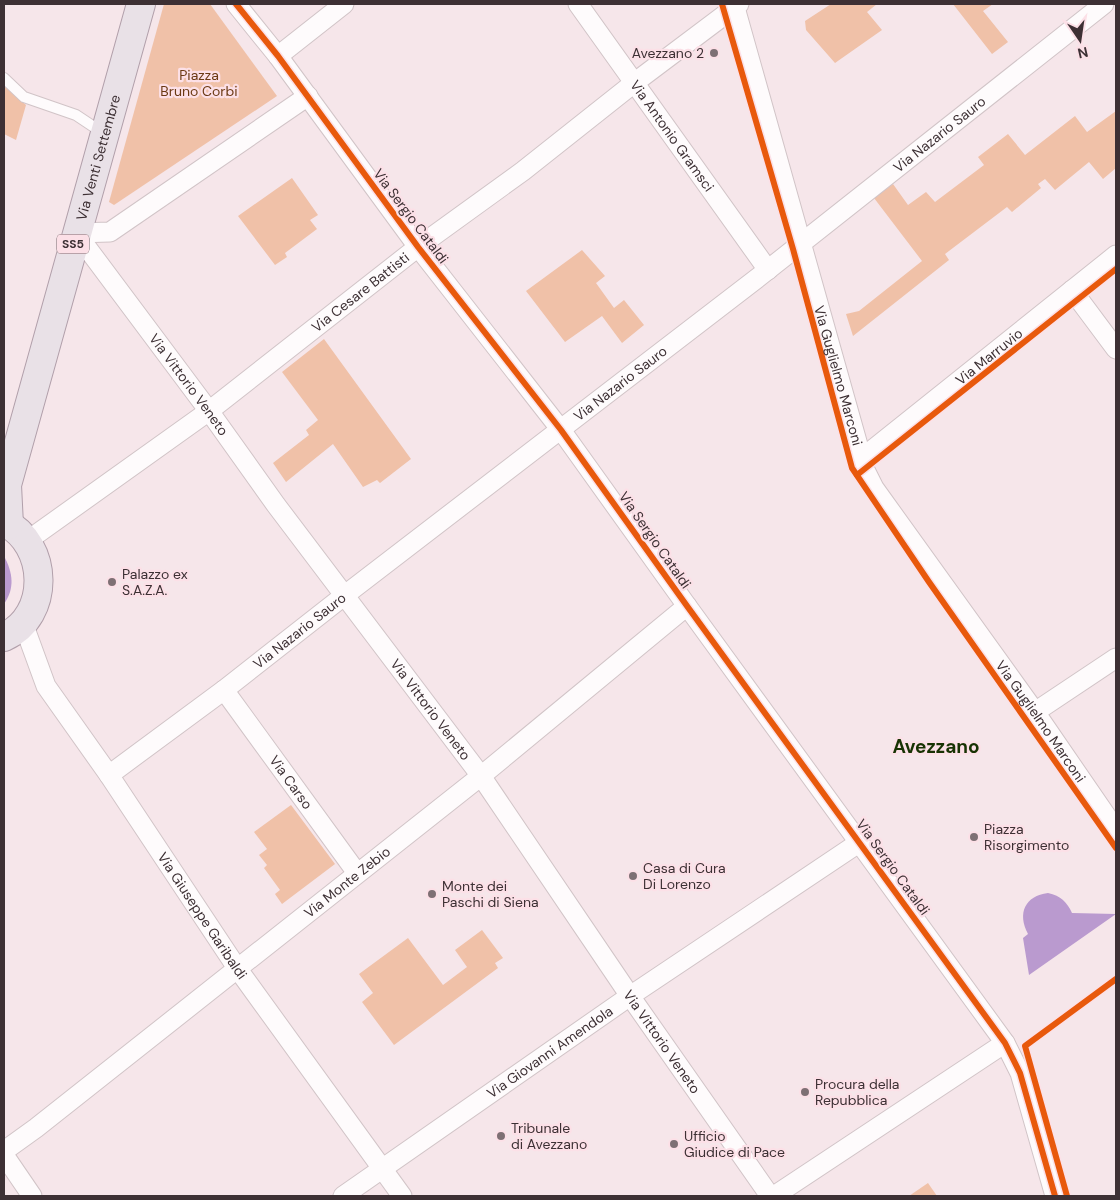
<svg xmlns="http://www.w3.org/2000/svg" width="1120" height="1200" font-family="'DM Sans',sans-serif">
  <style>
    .green { fill: #f0c1a8 }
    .water { fill: #ba9acf }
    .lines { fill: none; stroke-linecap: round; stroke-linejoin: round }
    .lane-casing { stroke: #d1c4c7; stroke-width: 12 }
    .street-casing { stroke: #d1c4c7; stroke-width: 21 }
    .primary-casing { stroke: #b19faa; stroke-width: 30 }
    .lane { stroke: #fefbfc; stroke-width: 10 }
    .street { stroke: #fefbfc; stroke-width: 19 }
    .primary { stroke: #e9e1e7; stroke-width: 28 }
    .cycleway-casing { stroke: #fce0e7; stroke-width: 9 }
    .cycleway { stroke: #e8590c; stroke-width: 6 }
    .poi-dot { fill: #7e7074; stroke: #fce0e7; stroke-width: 2 }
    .labels { text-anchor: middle; stroke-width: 4.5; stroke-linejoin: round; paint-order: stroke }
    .shield { fill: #fce0e7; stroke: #76656a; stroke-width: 1 }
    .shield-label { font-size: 12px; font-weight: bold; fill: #3d3034 }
    .poi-label { font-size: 14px; fill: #3d3034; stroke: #fce0e7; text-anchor: start }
    .park-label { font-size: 14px; fill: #6b3913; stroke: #fce0e7 }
    .street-label { font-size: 14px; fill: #3d3034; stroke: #fce0e7 }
    .district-label { font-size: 19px; font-weight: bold; fill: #183303; stroke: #fce0e7 }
  </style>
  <rect width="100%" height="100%" fill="#f6e6ea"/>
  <!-- green -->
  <g class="green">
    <polygon points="164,4 210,4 277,96 114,205 109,202"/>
    <polygon points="831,4 877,4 867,12 882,30 835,63 806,30 805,21"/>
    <polygon points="953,4 993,4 983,11 1008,42 992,54"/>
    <polygon points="4,86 26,105 16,140 4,134"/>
    <polygon points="1116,111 1116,168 1103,179 1089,162 1055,190 1045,179 1038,184 1041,188 1012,212 1007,207 945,254 949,260 853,336 846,314 859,311 922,261 874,198 893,184 908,205 926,192 935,202 984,165 978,157 1008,134 1025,155 1075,116 1087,132"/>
    <polygon points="292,178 318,215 310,220 317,229 285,253 287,257 275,265 238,216"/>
    <polygon points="582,250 605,276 596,283 614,308 624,300 644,325 622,343 602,316 565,342 526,291"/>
    <polygon points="324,339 411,459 380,483 377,480 363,487 333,444 286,482 273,463 309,435 306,430 318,420 282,372"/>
    <polygon points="291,805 335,864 282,904 275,894 280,890 264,868 267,865 259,855 267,849 254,832"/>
    <polygon points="482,930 503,958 495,963 498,968 394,1045 362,1002 373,993 359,974 408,938 443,985 467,967 455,950"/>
    <polygon points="928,1183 937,1196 909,1196"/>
  </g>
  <!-- water -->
  <g class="water">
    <path d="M4,556C13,573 15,588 4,604Z"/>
    <path d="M1048,893C1061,896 1067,902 1072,913L1116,914L1029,975L1023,938L1028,934C1017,913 1025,896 1048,893Z"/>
  </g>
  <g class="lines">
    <defs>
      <polyline id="lane" points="4,78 24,97 76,115 103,133"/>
      <g id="street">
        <polyline points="236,4 278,56 418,247 561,430 687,606 1005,1043 1020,1073 1055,1196"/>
        <path id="s1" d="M578,4L768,270"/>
        <path id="s2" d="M734,4L865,470L874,488L1035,712L1116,830"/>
        <polyline points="278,56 344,4"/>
        <path id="s3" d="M76,233L209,411L276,505L481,776L630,996L770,1196"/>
        <polyline points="76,233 110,232 308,96"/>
        <polyline points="1072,290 1116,349"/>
        <path id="s4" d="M861,459L1116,255"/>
        <path id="s5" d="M27,541L209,411L418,247L523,171L634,83L739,4"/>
        <path id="s6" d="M23,623L46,686L109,775L237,968L402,1196"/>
        <path id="s7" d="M224,690L357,873"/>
        <polyline points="1035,712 1116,658"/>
        <path id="s8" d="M109,775L224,690L345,595L760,276L1104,4"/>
        <path id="s9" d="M4,1151L36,1128L481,776L687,606"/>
        <polyline points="4,1155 32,1196"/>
        <path id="s10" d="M343,1196L630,996L860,842"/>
        <polyline points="774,1196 1005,1043"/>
      </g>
      <g id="primary">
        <path d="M4,522C49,544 51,616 4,637"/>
        <path id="s11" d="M9,525L7,485L141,4"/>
      </g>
    </defs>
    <!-- lane casing -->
    <use href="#lane" class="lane-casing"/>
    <!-- street casing -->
    <use href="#street" class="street-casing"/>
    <!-- primary casing -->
    <use href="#primary" class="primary-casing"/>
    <!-- lane -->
    <use href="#lane" class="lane"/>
    <!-- street -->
    <use href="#street" class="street"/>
    <!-- primary -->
    <use href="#primary" class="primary"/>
    <defs>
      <g id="cycleway">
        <polyline points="236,4 278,56 418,247 561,430 687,606 1005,1043 1020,1073 1055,1196"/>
        <polyline points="722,4 793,249 852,468 929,582 1116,848"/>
        <polyline points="857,475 1116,269"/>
        <polyline points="1067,1196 1025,1046 1116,979"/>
      </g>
    </defs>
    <!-- cycleway casing -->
    <use href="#cycleway" class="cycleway-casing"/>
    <!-- cycleway -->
    <use href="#cycleway" class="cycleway"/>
  </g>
  <!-- markers -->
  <g class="poi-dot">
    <circle cx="714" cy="53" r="5"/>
    <circle cx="112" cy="582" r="5"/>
    <circle cx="974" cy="837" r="5"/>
    <circle cx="633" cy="876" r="5"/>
    <circle cx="432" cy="894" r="5"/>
    <circle cx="805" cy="1092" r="5"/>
    <circle cx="501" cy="1136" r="5"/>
    <circle cx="674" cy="1144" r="5"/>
  </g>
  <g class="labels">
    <!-- shield labels -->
    <rect class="shield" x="57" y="234.5" width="32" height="19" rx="4"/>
    <g class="shield-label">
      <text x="73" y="248">SS5</text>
    </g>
    <!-- poi labels -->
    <g class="poi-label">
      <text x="704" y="58" text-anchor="end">Avezzano 2</text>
      <text x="122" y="579">Palazzo ex<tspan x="122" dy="16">S.A.Z.A.</tspan></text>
      <text x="984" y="834">Piazza<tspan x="984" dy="16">Risorgimento</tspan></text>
      <text x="643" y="873">Casa di Cura<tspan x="643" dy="16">Di Lorenzo</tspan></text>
      <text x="442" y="891">Monte dei<tspan x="442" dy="16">Paschi di Siena</tspan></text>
      <text x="815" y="1089">Procura della<tspan x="815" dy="16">Repubblica</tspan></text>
      <text x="511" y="1133">Tribunale<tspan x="511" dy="16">di Avezzano</tspan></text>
      <text x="684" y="1141">Ufficio<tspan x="684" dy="16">Giudice di Pace</tspan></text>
    </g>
    <!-- park labels -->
    <g class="park-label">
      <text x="199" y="80">Piazza<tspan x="199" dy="16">Bruno Corbi</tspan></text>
    </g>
    <!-- street labels -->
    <g class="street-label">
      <text dy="5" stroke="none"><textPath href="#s8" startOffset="1049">Via Nazario Sauro</textPath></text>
      <text dy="5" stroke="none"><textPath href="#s1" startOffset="162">Via Antonio Gramsci</textPath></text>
      <text dy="5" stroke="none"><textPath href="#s11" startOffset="380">Via Venti Settembre</textPath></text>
      <text transform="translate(411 216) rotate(53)" y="5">Via Sergio Cataldi</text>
      <text dy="5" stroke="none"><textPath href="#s5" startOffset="416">Via Cesare Battisti</textPath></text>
      <text dy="5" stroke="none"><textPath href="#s4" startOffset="164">Via Marruvio</textPath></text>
      <text dy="5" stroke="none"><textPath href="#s2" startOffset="386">Via Guglielmo Marconi</textPath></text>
      <text dy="5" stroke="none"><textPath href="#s8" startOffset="644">Via Nazario Sauro</textPath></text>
      <text dy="5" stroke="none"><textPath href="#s3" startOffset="189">Via Vittorio Veneto</textPath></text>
      <text transform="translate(655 540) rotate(55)" y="5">Via Sergio Cataldi</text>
      <text dy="5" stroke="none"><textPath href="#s8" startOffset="239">Via Nazario Sauro</textPath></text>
      <text dy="5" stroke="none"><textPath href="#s3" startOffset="594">Via Vittorio Veneto</textPath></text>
      <text dy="5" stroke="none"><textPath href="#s2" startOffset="791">Via Guglielmo Marconi</textPath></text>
      <text dy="5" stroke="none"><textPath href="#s7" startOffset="114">Via Carso</textPath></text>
      <text transform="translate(893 867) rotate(54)" y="5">Via Sergio Cataldi</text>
      <text dy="5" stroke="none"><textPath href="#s9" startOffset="436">Via Monte Zebio</textPath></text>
      <text dy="5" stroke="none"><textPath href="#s6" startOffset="345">Via Giuseppe Garibaldi</textPath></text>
      <text dy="5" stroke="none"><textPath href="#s3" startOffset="999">Via Vittorio Veneto</textPath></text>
      <text dy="5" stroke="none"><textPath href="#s10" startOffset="252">Via Giovanni Amendola</textPath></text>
    </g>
    <!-- district labels -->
    <g class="district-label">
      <text x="936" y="753">Avezzano</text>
    </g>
  </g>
  <!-- border -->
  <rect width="1120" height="1200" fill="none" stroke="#3d3034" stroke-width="10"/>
  <!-- north arrow -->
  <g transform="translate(1080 40) rotate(167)" stroke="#fce0e7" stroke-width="4" paint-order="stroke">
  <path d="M0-4L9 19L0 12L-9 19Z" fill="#3d3034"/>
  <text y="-8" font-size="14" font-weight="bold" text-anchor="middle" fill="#3d3034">N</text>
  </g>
</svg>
